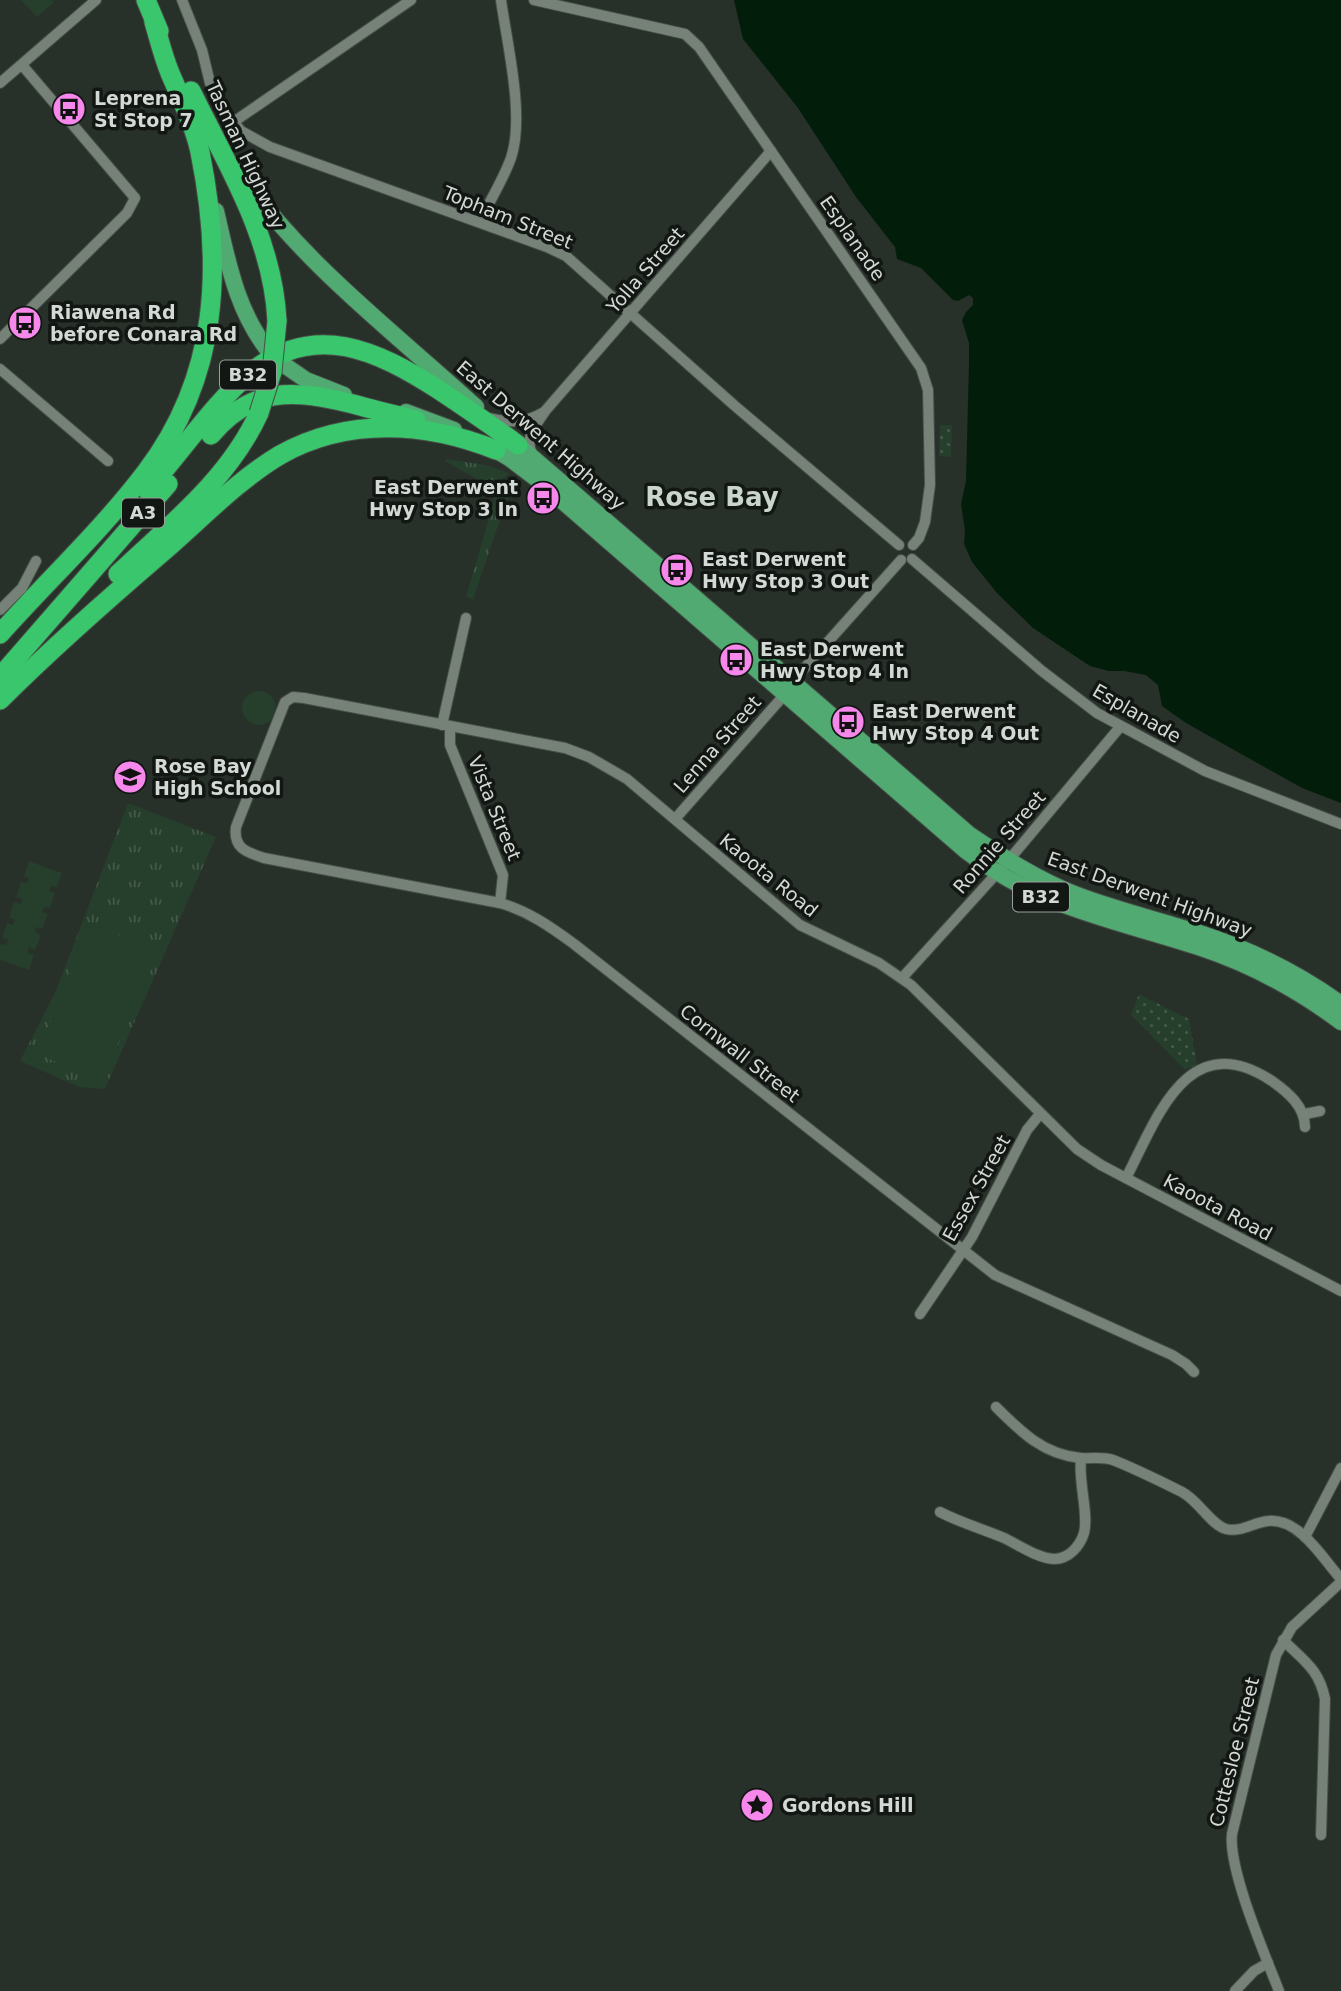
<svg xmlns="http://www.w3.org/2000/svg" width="1341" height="1991" font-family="'DejaVu Sans',sans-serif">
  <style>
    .grass { fill: url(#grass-tufts) }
    .park { fill: url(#park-dots) }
    .garden { fill: #263e2c }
    .water { fill: #031d0b }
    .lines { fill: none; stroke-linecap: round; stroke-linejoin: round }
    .street-casing { stroke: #474e48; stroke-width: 12 }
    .primary-casing { stroke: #474e48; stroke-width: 18 }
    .highway-casing { stroke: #474e48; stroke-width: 21 }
    .street { stroke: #768178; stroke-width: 10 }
    .primary { stroke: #51aa71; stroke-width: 16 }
    .highway { stroke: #39c66c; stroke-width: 19 }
    .highway-bridge-casing { stroke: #474e48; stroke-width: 21; stroke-linecap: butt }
    .highway-bridge { stroke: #39c66c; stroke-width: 19 }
    .labels { text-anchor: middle; stroke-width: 7; stroke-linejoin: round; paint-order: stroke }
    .shield { fill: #131714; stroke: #999f9a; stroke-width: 2 }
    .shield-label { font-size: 18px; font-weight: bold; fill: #d3d9d4 }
    .poi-label { font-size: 19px; font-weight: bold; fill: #d3d9d4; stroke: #131714; text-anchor: start }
    .street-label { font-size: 19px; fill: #d3d9d4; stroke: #131714 }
    .district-label { font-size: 26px; font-weight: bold; fill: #cad6cc; stroke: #131714 }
  </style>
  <defs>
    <pattern id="grass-tufts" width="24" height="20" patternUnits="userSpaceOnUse" patternTransform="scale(1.75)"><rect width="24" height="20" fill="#263e2c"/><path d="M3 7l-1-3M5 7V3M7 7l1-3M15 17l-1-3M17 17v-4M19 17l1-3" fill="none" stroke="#45594a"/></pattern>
    <pattern id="park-dots" width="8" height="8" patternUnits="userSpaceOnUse" patternTransform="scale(1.75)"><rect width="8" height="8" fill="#263e2c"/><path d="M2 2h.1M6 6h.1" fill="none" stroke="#45594a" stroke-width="1.8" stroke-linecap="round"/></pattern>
  </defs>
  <rect width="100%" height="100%" fill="#273029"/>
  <!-- grass -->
  <g class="grass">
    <polygon points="446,459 486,465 509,473 502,480 500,488 487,485 445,461"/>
    <polygon points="514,479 473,599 466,597 496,494 502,496 508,483"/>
    <polygon points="128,803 216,837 105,1089 79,1087 20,1061 56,991"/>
  </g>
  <!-- park -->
  <g class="park">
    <polygon points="940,425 952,425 951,457 939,456"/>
    <polygon points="1139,994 1189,1019 1197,1065 1185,1070 1131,1015"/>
  </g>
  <!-- garden -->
  <g class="garden">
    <polygon points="21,0 52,0 54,2 37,17"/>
    <circle cx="259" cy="708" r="17"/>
    <polygon points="29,861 62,873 57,887 51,886 49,891 55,893 50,908 44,907 42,912 48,914 42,929 36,927 35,932 41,935 35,950 29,948 28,953 34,955 29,970 0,960 0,944 6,945 8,940 2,938 7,923 13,925 15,920 9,917 14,902 21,904 22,899 16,897 21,882 28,883 29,878 24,876"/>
    <polygon points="88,922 159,952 101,1081 38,1054"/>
  </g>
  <!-- water -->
  <polygon class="water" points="734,0 1341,0 1341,803 1302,788 1186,723 1162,706 1158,685 1146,675 1124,671 1109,671 1090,666 1033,628 997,593 972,562 964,544 965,531 961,504 966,481 969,363 969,343 962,320 966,312 973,305 973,298 969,295 958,301 953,300 921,268 897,259 895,247 856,197 798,108 743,39"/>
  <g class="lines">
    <defs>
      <g id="street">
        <polyline points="182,0 202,50 210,83 218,102 241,131 270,147 547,247 566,256 735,406 899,545"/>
        <polyline points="534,0 685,34 699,47 921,368 928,390 930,485 925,522 919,538 913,545"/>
        <polyline points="0,83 96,0"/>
        <polyline points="232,123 411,0"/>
        <path d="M479,222C490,201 503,180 511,158C525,116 507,44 501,0"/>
        <polyline points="0,339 127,213 135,198 22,65"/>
        <polyline points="0,369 108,461"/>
        <path d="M489,418C509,423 526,423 544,412"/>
        <path d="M532,454C524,437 536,425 546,410L771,151"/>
        <polyline points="912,559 1042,671 1097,713 1205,771 1341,824"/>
        <polyline points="0,610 22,588 36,561"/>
        <polyline points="793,681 901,560"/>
        <polyline points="442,725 466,618"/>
        <polyline points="450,727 450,745 503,875 500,903"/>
        <polyline points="675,819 786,693"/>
        <polyline points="902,978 1008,861 1120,727"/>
        <polyline points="1305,1114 1320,1111"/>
        <path d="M1126,1178C1157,1119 1187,1025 1272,1081C1289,1093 1305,1107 1305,1127"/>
        <polyline points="920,1314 972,1237 1027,1130 1040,1114"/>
        <path d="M1194,1372L1186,1364L1172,1355L995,1275L574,944C551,927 528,911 500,903L264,858C246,852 233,848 236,827L285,702L293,697L304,698L565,748L589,757L627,779L800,925L879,963L911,985L1077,1149L1101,1165L1341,1291"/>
        <path d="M996,1407C1021,1432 1044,1455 1081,1458C1092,1459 1103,1456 1113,1460C1136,1469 1160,1481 1182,1492C1199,1501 1211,1525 1226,1529C1241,1533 1254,1522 1268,1521C1300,1518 1323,1559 1341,1579"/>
        <path d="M940,1512C961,1523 983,1529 1004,1538C1019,1545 1037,1558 1054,1559C1069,1559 1080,1546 1084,1533C1089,1514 1078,1482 1081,1458"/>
        <polyline points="1305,1537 1341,1468"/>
        <path d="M1283,1640C1304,1661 1319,1669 1325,1699L1321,1835"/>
        <polyline points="1235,1991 1254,1971 1268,1963"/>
        <path d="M1279,1991C1265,1955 1228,1869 1232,1834L1276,1655L1292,1627L1341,1582"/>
      </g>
      <g id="primary">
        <path d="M239,172C302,263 394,332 476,407"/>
        <path d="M216,211C228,263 237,313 271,354"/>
        <polyline points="280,362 306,380 344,395"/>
        <polyline points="406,412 454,430"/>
        <path d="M510,438L970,835C1004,858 1038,880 1077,895C1117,910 1158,920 1199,933C1249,949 1298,973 1341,1004"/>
        <path d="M487,445L509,458L538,480L966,851C1042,909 1113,919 1201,948C1252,965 1298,990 1341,1022"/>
      </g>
      <g id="highway">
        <polyline points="146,0 159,31"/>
        <path d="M191,91C227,165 273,237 277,321"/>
        <path d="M211,435C253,385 295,390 353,404C374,410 395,415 416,420"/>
        <path d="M147,490C180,454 213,404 249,374C314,319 378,351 439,390C466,408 493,426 518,445"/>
        <path d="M118,574C170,525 229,479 259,413"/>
        <path d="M0,634C48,580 102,530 146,472C219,376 223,266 200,152C194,124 181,99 170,73C163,56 159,39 154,22"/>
        <polyline points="0,677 168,484"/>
        <path d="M0,700C53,647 109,598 165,550C202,518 238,480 280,455C347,417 426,422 496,450"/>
      </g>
    </defs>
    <!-- street casing -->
    <use href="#street" class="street-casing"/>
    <!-- primary casing -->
    <use href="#primary" class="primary-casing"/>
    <!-- highway casing -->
    <use href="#highway" class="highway-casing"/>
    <!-- street -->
    <use href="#street" class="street"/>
    <!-- primary -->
    <use href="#primary" class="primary"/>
    <!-- highway -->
    <use href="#highway" class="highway"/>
    <defs>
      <polyline id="highway-bridge" points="259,413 272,372 277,321"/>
    </defs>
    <!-- highway-bridge casing -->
    <use href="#highway-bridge" class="highway-bridge-casing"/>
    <!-- highway-bridge -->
    <use href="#highway-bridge" class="highway-bridge"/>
  </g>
  <!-- icons -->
  <defs>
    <symbol id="bus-disc" viewBox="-11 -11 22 22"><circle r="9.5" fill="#f788eb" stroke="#131714"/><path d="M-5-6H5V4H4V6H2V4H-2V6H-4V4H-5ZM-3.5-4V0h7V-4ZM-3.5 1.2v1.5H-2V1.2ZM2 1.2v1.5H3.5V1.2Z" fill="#111"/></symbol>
    <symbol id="school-disc" viewBox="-11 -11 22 22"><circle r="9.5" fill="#f788eb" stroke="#131714"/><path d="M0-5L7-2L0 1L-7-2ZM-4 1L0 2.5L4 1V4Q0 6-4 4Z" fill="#111"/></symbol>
    <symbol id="sight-disc" viewBox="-11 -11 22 22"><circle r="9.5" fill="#f788eb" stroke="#131714"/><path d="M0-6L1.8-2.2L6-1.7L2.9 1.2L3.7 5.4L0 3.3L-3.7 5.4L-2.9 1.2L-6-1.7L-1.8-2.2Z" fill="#111"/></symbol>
  </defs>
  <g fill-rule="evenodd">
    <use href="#bus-disc" x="50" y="90" width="38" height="38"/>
    <use href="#bus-disc" x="6" y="304" width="38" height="38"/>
    <use href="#bus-disc" x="524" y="479" width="38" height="38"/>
    <use href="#bus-disc" x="658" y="551" width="38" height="38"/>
    <use href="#bus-disc" x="717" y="641" width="38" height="38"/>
    <use href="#bus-disc" x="829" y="703" width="38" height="38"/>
    <use href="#school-disc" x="111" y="758" width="38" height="38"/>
    <use href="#sight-disc" x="738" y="1786" width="38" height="38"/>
  </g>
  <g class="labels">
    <!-- shield labels -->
    <g class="shield">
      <rect x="220" y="360.5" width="56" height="29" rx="5"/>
      <rect x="122" y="498.5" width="42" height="29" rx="5"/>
      <rect x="1013" y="882.5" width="56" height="29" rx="5"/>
    </g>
    <g class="shield-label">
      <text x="248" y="381">B32</text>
      <text x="143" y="519">A3</text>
      <text x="1041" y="903">B32</text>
    </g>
    <!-- poi labels -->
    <g class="poi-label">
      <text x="94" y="105">Leprena<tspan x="94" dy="22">St Stop 7</tspan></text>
      <text x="50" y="319">Riawena Rd<tspan x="50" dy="22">before Conara Rd</tspan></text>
      <text x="518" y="494" text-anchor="end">East Derwent<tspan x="518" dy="22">Hwy Stop 3 In</tspan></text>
      <text x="702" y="566">East Derwent<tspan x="702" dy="22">Hwy Stop 3 Out</tspan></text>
      <text x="760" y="656">East Derwent<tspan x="760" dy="22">Hwy Stop 4 In</tspan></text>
      <text x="872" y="718">East Derwent<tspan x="872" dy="22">Hwy Stop 4 Out</tspan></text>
      <text x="154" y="773">Rose Bay<tspan x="154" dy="22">High School</tspan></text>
      <text x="782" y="1812">Gordons Hill</text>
    </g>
    <!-- street labels -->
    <g class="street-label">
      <text transform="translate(246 155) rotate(65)" y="7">Tasman Highway</text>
      <text transform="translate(508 217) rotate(22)" y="7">Topham Street</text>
      <text transform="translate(853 238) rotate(55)" y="7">Esplanade</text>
      <text transform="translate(645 270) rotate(-49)" y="7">Yolla Street</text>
      <text transform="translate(541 435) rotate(41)" y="7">East Derwent Highway</text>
      <text transform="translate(1137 713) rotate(30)" y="7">Esplanade</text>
      <text transform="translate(717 744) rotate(-49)" y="7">Lenna Street</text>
      <text transform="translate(495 808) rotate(68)" y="7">Vista Street</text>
      <text transform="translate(999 842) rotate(-49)" y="7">Ronnie Street</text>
      <text transform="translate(769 875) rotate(39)" y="7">Kaoota Road</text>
      <text transform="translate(1150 894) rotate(20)" y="7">East Derwent Highway</text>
      <text transform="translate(740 1053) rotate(38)" y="7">Cornwall Street</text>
      <text transform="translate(976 1188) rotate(-61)" y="7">Essex Street</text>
      <text transform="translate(1218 1207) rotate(28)" y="7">Kaoota Road</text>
      <text transform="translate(1234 1752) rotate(-76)" y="7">Cottesloe Street</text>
    </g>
    <!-- district labels -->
    <g class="district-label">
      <text x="712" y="506">Rose Bay</text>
    </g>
  </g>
</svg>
